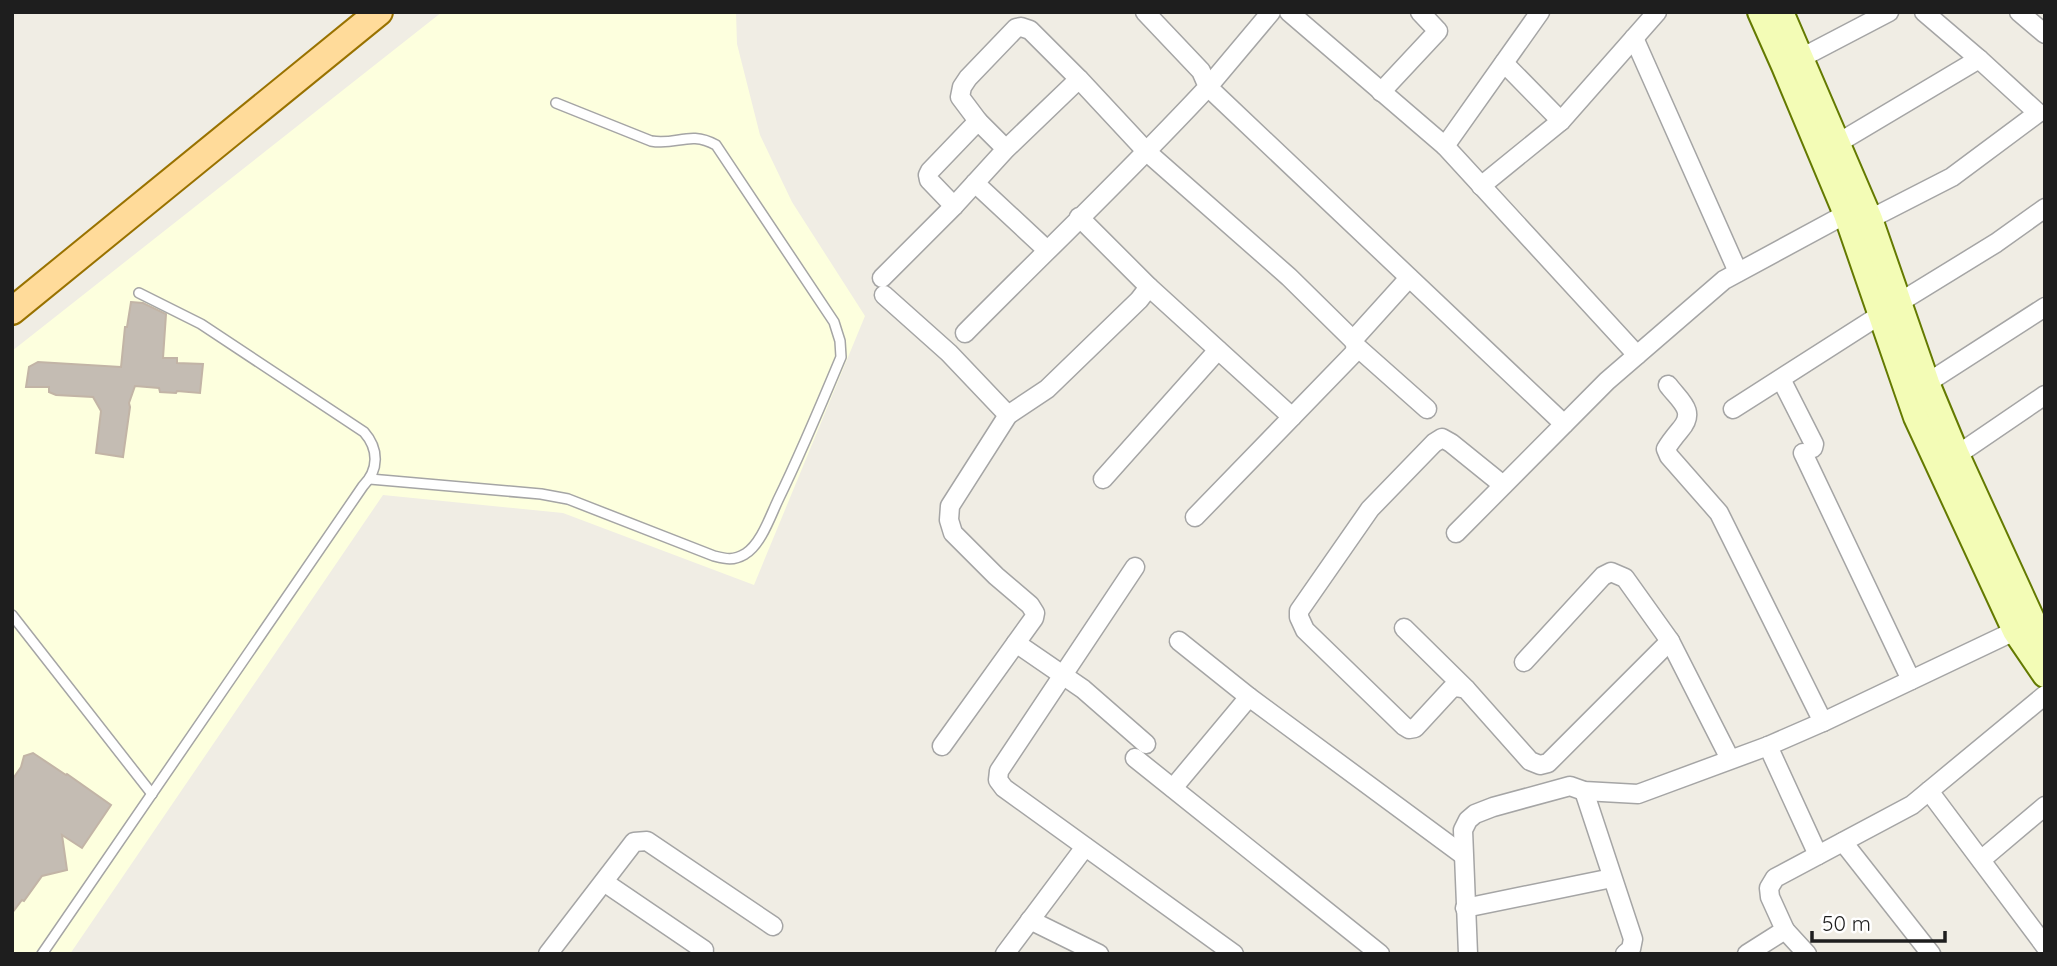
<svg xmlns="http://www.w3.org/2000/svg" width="2057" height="966" font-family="Quicksand,sans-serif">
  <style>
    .education { fill: #fdffde }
    .building { fill: #c4bcb3; stroke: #c2b4a6; stroke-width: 2 }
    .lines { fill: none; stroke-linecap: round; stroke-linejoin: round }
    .lane-casing { stroke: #a5a5a5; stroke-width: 12 }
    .street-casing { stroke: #a5a5a5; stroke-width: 21 }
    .secondary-casing { stroke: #647a01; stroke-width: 28 }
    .primary-casing { stroke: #997200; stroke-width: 30 }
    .lane { stroke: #fff; stroke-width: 9 }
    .street { stroke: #fff; stroke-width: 18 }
    .secondary { stroke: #f3fcb6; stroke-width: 24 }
    .primary { stroke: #ffdb9a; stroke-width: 26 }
  </style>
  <rect width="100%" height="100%" fill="#f0ede4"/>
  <!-- education -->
  <polygon class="education" points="442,12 736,12 737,44 760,135 792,202 865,316 754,585 563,513 383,495 70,954 12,954 12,351"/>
  <!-- building -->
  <g class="building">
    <polygon points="131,302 143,303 166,314 163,358 177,358 177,363 203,364 200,393 177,391 176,393 160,392 159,388 135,386 129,403 130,407 123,457 96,453 101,411 93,397 56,395 49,392 49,387 26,387 29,367 38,362 121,367 125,327 127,327"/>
    <polygon points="33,753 66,775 67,774 111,805 82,848 62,835 67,870 42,876 24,901 22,900 12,913 12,780 21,767 24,756"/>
  </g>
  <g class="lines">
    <defs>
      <g id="lane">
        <path d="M370,479L541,494L568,499L714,556C726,559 733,561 745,554C761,544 770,517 778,500C801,453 821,405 841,357L840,341L834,322L716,145C689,130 677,146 651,141L556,103"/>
        <polyline points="12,615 152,794"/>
        <path d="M42,954L363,486C379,470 379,449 364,432L201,324L139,293"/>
      </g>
      <g id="street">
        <polyline points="1271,12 1208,87 1564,424"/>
        <polyline points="1289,12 1445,146 1540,12"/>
        <polyline points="2019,12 2045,34"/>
        <polyline points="1634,38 1738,272"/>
        <polyline points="1801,58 1889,12"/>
        <polyline points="1504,63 1561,121"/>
        <polyline points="1381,92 1438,31 1420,12"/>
        <polyline points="978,121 960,97 962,87 968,78 1016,28 1021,27 1030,30 1079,79"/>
        <polyline points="1838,143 1979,59 1924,12"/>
        <polyline points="1445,146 1637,355"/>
        <polyline points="1006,149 978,121 930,171 928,175 929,180 954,206 1006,149 1079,79 1147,152 1289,277 1353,340 1356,346 1354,353 1195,517"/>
        <polyline points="975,183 1047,250"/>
        <polyline points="1481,186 1561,121 1657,12"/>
        <polyline points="1870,219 1952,177 2038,113 1979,59"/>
        <polyline points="882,278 954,206"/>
        <polyline points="1149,287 1292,417"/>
        <polyline points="884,295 949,353 1008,415"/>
        <polyline points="1900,302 1996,243 2045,208"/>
        <path d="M965,333C1046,251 1129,172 1208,87L1201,71L1145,12"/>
        <polyline points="1353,340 1409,278"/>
        <polyline points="1356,346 1427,409"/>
        <polyline points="1781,379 1814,444 1813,448"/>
        <polyline points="1927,383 2045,307"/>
        <path d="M1668,385C1680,401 1697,411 1680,430C1675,436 1670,442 1666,449L1669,456L1719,513L1823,722"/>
        <polyline points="1733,409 1880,315"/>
        <polyline points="1803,453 1911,680"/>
        <polyline points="1957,455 2045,395"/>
        <polyline points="1103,479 1218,350"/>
        <polyline points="1503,485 1451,443 1442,438 1434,443 1370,509 1299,611 1299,617 1305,630 1404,726 1409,729 1415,728 1451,689 1456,687 1466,689 1530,761 1540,765 1548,763 1670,641"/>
        <polyline points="1456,533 1607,381 1724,280 1846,214"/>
        <polyline points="1135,567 999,771 998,780 1004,788 1234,954"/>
        <polyline points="1404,628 1466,689"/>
        <polyline points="1179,641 1249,697"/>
        <polyline points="1016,643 1083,689 1146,744"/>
        <polyline points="1524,662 1603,576 1611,572 1625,578 1670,641 1730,759"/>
        <polyline points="942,746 1034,618 1035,613 1030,605 996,576 953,533 949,520 950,506 1008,415 1047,389 1139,300 1149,287 1079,217"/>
        <polyline points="1768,746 1818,855"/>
        <polyline points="1135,758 1380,954"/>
        <polyline points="1173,788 1249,697 1463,855"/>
        <polyline points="1584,791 1633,939 1631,949 1625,954"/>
        <polyline points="1929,791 2045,946"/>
        <polyline points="1843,842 1931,954"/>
        <polyline points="1981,860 2045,806"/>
        <polyline points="604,882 704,950"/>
        <polyline points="1465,908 1612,878"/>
        <polyline points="1030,920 1099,954"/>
        <polyline points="1785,930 1807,954"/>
        <polyline points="548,954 634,842 647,841 773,926"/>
        <polyline points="1005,954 1085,847"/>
        <polyline points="1468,954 1463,830 1468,820 1475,814 1493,807 1570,786 1584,791 1638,794 1768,746 1823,722 2025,626"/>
        <polyline points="1747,954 1785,930 1770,897 1769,888 1775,878 1912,805 2045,695"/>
      </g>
      <g id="secondary">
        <polyline points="1760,12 1784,66 1846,214 1916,417 2015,631 2045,675"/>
        <polyline points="1781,12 1870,219 1927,383 1957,455 2033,621 2045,659"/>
      </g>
      <polyline id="primary" points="12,311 379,12"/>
    </defs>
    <!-- lane casing -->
    <use href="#lane" class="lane-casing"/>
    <!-- street casing -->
    <use href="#street" class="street-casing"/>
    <!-- secondary casing -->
    <use href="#secondary" class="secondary-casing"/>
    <!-- primary casing -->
    <use href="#primary" class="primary-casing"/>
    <!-- lane -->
    <use href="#lane" class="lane"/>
    <!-- street -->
    <use href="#street" class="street"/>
    <!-- secondary -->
    <use href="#secondary" class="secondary"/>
    <!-- primary -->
    <use href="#primary" class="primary"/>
  </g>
  <!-- border -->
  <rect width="2057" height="966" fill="none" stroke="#1e1e1e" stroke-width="28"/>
  <!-- scale -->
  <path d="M1812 931v10h133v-10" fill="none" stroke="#1e1e1e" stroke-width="3.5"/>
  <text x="1822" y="931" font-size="21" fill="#1e1e1e" stroke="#ffffff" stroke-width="5" paint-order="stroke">50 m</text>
</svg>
